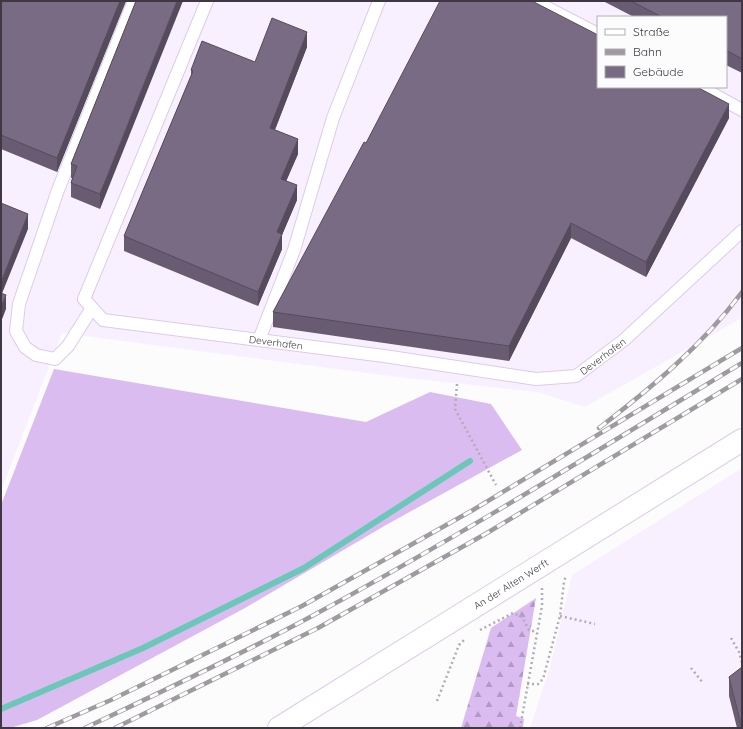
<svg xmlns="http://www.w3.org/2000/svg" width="743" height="729" font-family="Quicksand,sans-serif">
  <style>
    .built { fill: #f9f0ff; fill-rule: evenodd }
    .grass { fill: #dbbcf1 }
    .forest { fill: url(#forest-firs) }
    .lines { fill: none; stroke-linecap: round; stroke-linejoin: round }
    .stream { stroke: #6bc7b8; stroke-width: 6 }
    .service-casing { stroke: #dccbe9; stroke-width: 14 }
    .tertiary-casing { stroke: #dccbe9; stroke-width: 24 }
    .path { stroke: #b0adb2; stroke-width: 2.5; stroke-dasharray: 2 3; stroke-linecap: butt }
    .service { stroke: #fff; stroke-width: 12 }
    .tertiary { stroke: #fff; stroke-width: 22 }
    .rail-casing { stroke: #9e9aa0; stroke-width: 4.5 }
    .rail { stroke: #fcfcfc; stroke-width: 3; stroke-dasharray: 9; stroke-linecap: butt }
    .wall { fill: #695c72 }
    .shaded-wall { fill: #554b5d }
    .building { fill: #7a6b85; stroke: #554b5d }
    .labels { text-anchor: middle; stroke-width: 4; stroke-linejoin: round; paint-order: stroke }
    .street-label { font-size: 10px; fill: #3f3844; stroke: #fcfcfc }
  </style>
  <defs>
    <pattern id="forest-firs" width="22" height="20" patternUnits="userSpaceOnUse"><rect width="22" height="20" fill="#dbbcf1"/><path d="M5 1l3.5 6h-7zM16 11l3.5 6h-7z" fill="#b39ac5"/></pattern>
  </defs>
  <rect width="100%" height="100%" fill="#fcfcfc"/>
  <!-- built -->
  <g class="built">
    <path d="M1,1H742V318L585,407L537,392L398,377L62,333L1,491ZM598,17H726V87H598Z"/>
    <polygon points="742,468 742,728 530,728 550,667 572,575"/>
  </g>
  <!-- grass -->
  <polygon class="grass" points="54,369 366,422 430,392 491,404 522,450 386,525 245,608 37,720 10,728 1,728 1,505"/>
  <!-- forest -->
  <polygon class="forest" points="536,598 516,716 524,719 523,728 461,728 491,628"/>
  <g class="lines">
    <!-- stream -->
    <polyline class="stream" points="1,709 143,648 304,568 470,461"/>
    <defs>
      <g id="service">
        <path id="s1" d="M207,1L84,299L103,320L384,356L536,379L576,376L624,340L742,231"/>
        <polyline points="534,1 598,34"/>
        <polyline points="700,87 742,110"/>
        <polyline points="92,308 68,346 55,359 36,355 25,347 16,331 19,304 58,190 134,1"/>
        <polyline points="259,340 294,250 333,118 379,1"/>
      </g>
      <g id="tertiary">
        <path id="s2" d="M279,728L742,440"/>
      </g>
    </defs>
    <!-- service casing -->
    <use href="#service" class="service-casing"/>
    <!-- tertiary casing -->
    <use href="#tertiary" class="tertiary-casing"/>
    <!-- path -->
    <g class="path">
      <polyline points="457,384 455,409 496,485"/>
      <polyline points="560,616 595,624"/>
      <polyline points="480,630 513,613 522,617 529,630 537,632"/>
      <polyline points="731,638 739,652 742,663"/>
      <polyline points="691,668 703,683"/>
      <polyline points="527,684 538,684 543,679 560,616 564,582 566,575"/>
      <polyline points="437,701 459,645 464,640"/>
      <polyline points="520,728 542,606 542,588"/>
    </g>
    <!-- service -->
    <use href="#service" class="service"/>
    <!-- tertiary -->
    <use href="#tertiary" class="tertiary"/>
    <defs>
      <g id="rail">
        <path d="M599,428C651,388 702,346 742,292"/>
        <polyline points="47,728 111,700 302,606 473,510 742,348"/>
        <path d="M85,728C161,692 238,656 312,616C458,537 600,449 742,363"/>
        <polyline points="115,728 318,628 487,533 742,379"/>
      </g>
    </defs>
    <!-- rail casing -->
    <use href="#rail" class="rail-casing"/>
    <!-- rail -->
    <use href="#rail" class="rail"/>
  </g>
  <!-- wall -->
  <g class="wall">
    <polygon points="1,1 126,1 57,172 1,149"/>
    <polygon points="136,1 100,209 71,197 71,183 72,178 71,178 71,164"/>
    <polygon points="603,1 742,1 742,73 726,65 726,17 634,17"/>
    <polygon points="307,47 275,130 298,154 286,181 297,200 282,235 282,249 258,306 124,251 124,236 191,76 191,70 255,62"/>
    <polygon points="729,118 646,277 571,238 509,361 273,327 273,312 366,143"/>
    <polygon points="729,677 742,728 737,728 729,696"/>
  </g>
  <!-- shaded-wall -->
  <g class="shaded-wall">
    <polygon points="120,1 126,1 57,172 57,158"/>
    <polygon points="177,1 183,1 100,209 100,194"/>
    <polygon points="307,32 307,47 270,142 270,128"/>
    <polygon points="729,104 729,118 646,277 646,262"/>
    <polygon points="298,139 298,154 281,193 281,179"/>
    <polygon points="297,185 297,200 282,235 282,249 258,306 258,292 277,232"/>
    <polygon points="28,214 28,229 1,296 1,282"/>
    <polygon points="571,223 571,238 509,361 509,346"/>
    <polygon points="6,295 6,309 1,322 1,307"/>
  </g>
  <!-- building -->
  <g class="building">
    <polygon points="1,1 120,1 57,158 1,135"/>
    <polygon points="136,1 177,1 100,194 71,183 77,166 71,164"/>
    <polygon points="440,1 532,1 598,35 598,87 697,87 729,104 646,262 571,223 509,346 273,312 364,142 366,143"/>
    <polygon points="631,1 742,1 742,59 726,50 726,17 662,17"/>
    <polygon points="272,18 307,32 270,128 298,139 281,179 297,185 277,232 282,234 258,292 124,236 193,71 191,70 202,41 255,62"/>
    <polygon points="1,203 28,214 1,282"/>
    <polygon points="1,293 6,295 1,307"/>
    <polygon points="742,667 742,728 729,677"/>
  </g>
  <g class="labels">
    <!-- street labels -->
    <g class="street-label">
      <text dy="4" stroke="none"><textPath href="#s1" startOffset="525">Deverhafen</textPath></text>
      <text dy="4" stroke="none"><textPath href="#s1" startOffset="861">Deverhafen</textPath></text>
      <text dy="4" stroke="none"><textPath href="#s2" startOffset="273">An der Alten Werft</textPath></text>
    </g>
  </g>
  <!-- border -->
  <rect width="743" height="729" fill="none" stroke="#3f3844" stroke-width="4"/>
  <!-- legend -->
  <rect x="597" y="16" width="130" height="72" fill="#fcfcfc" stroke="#b0aeb2"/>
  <rect x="605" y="29" width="20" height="6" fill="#ffffff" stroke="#b0aeb2"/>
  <text x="633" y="36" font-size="12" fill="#3f3844">Straße</text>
  <rect x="605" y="49" width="20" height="6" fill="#9e9aa0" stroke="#b0aeb2"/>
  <text x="633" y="56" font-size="12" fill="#3f3844">Bahn</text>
  <rect x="605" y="66" width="20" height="12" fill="#7a6b85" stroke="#b0aeb2"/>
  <text x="633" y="76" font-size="12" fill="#3f3844">Gebäude</text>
</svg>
